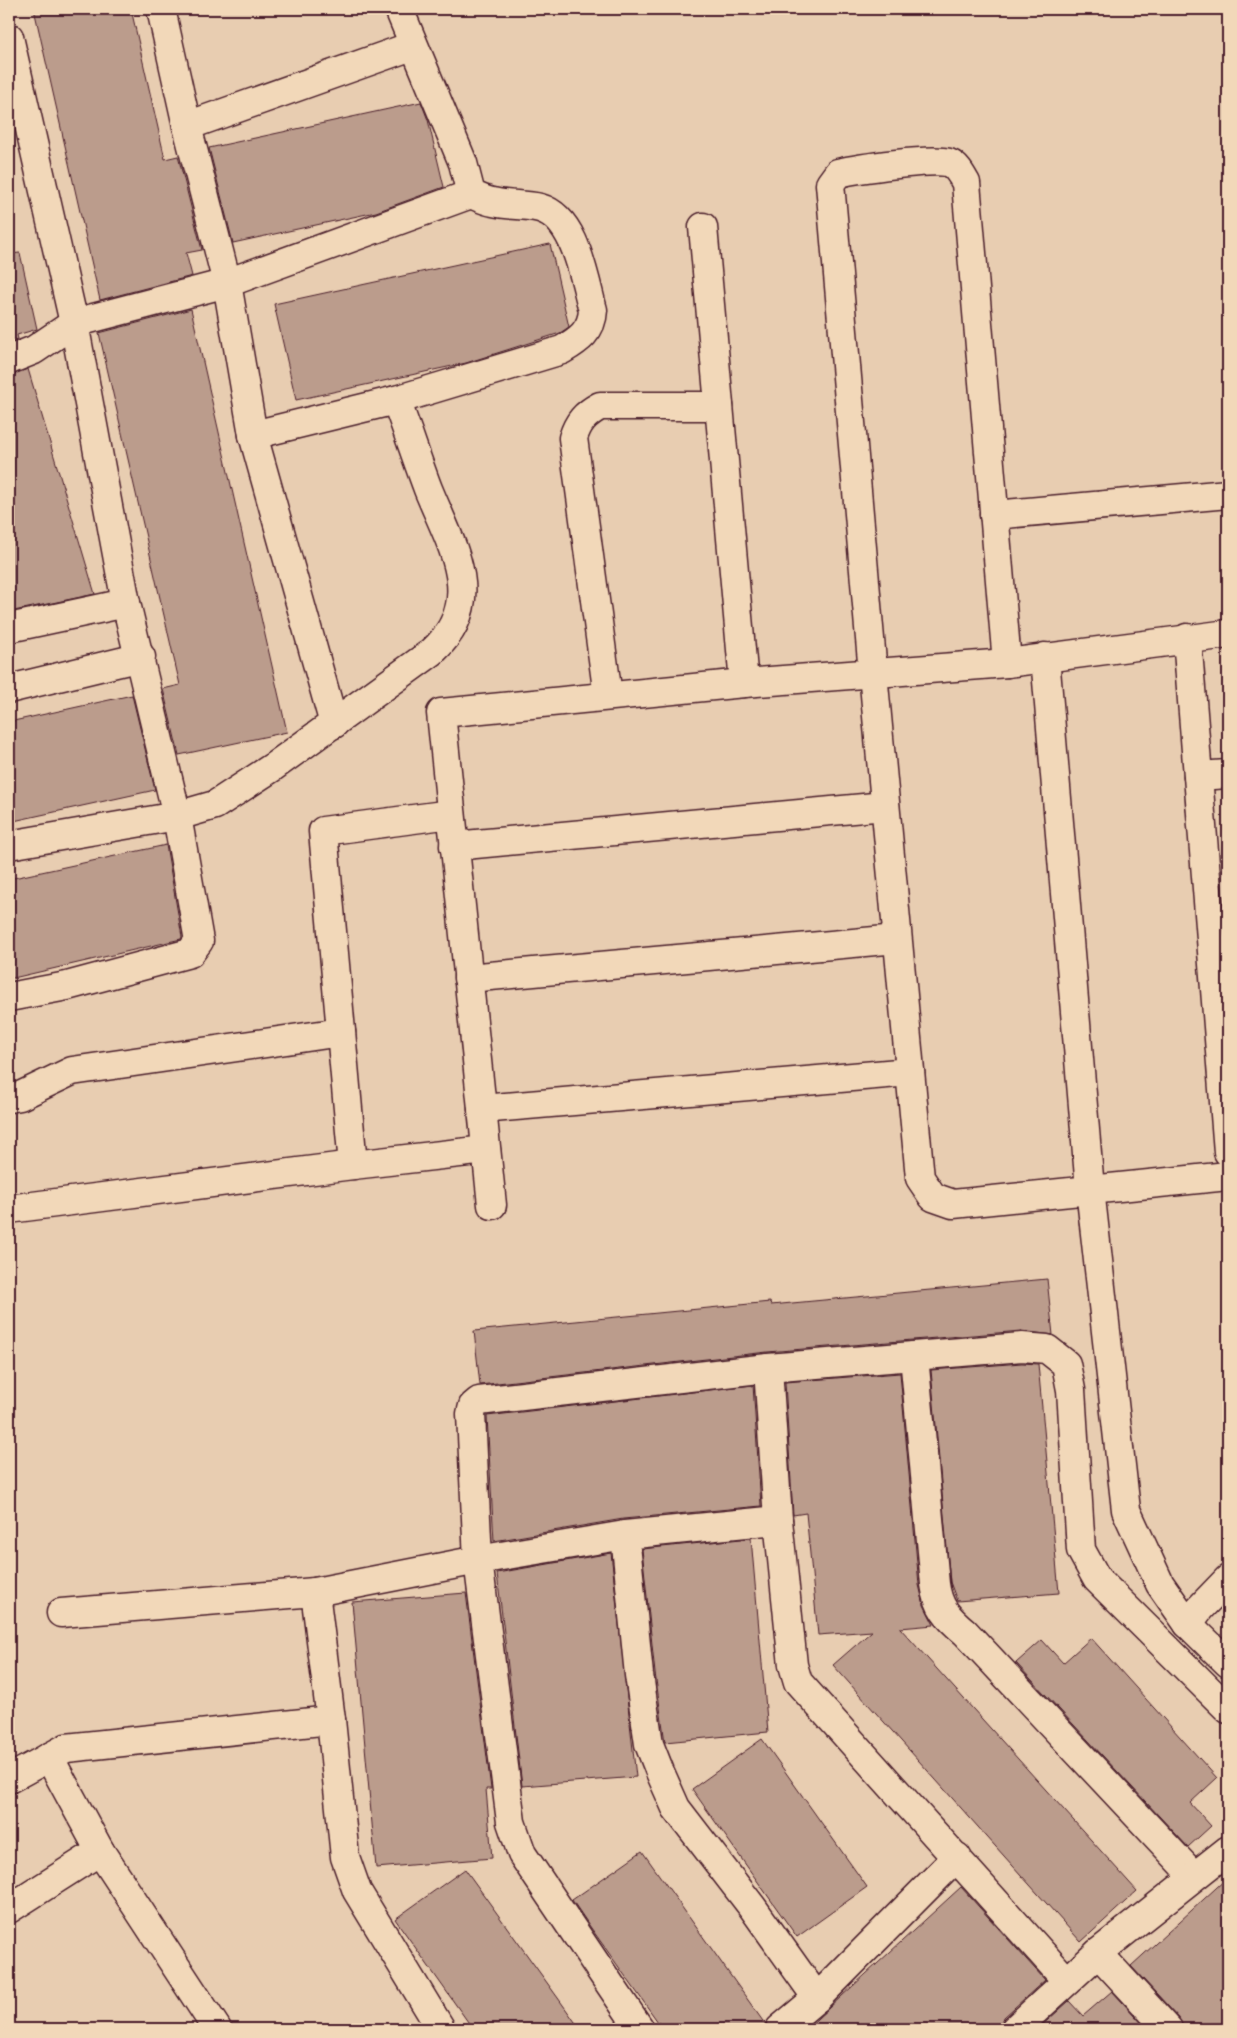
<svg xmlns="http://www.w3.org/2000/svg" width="1237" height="2038" font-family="Mali,sans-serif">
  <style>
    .building { fill: #bb9c8c; stroke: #4a1f2b }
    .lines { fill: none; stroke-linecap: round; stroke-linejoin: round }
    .minor-casing { stroke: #4a1f2b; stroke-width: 31 }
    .minor { stroke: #f2d8b9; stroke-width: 28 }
  </style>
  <rect width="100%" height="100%" fill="#e8cdb1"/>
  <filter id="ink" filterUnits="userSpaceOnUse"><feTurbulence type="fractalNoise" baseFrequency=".02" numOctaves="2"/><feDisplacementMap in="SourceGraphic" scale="10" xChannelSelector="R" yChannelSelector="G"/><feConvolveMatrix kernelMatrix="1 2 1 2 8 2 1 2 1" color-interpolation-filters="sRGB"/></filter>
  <g filter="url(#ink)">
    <!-- building -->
    <g class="building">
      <polygon points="34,9 131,9 165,159 178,156 202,250 186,253 192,276 100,300"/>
      <polygon points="421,102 428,120 444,187 376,212 233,243 209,148"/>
      <polygon points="550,244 569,327 560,333 466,363 296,400 274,304"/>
      <polygon points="20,253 37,329 17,335 18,339 9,343 9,254"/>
      <polygon points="191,309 287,732 179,755 163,689 180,685 99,333"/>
      <polygon points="28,369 95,594 9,612 9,375"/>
      <polygon points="132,695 155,790 9,822 9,722"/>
      <polygon points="166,845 182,937 181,939 9,979 9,879"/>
      <polygon points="1047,1279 1053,1335 1021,1331 767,1352 480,1385 474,1331 770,1302 771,1305"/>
      <polygon points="1022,1363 1038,1364 1059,1593 957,1601 950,1582 931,1370"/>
      <polygon points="900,1373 919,1585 924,1605 934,1625 900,1628 1137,1891 1081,1942 833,1665 872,1631 818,1635 806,1513 793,1515 785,1382"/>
      <polygon points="753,1385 761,1506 623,1519 494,1541 487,1416"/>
      <polygon points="751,1538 768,1732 665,1742 655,1673 642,1549"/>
      <polygon points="611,1553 636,1777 522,1786 497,1573"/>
      <polygon points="466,1593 491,1789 486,1789 492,1858 376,1868 352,1602"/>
      <polygon points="1091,1638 1217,1778 1190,1803 1211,1826 1188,1847 1016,1663 1042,1640 1063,1663"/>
      <polygon points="762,1739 867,1887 797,1937 692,1789"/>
      <polygon points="642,1851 765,2024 765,2029 663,2029 591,1928 572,1900"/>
      <polygon points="465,1869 558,1998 580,2029 473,2029 410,1940 395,1919"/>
      <polygon points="1228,1877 1228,2029 1183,2029 1179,2018 1131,1966"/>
      <polygon points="961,1887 1045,1980 1004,2017 1000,2029 806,2029"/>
      <polygon points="1112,1991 1147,2029 1038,2029 1069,2001 1083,2016"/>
    </g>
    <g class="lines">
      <defs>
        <g id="minor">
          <polyline points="161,9 187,126 227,283 253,435 334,724"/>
          <polyline points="9,37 74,323 126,603 177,816 199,941 190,953 67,986 9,997"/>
          <polyline points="187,126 412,46"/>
          <polyline points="703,227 744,683"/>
          <polyline points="9,360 34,350 74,323 227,283 471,194"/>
          <path d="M253,435L396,400L562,350C579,340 592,331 593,310C584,279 576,218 540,208C525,204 508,206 493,202C486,201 478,197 471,194L463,163L399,9"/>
          <polyline points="994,515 1228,494"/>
          <polyline points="9,628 126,603"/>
          <polyline points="1187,638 1228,1152"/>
          <polyline points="1045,657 1090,1189 1126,1510 1160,1584 1188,1624 1228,1663"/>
          <path d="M1007,663L966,183C962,176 957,166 949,163C935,157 855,169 838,173L830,184L831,195L873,673L920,1178L933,1197L953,1204L1228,1176"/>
          <polyline points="9,689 141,657"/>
          <path d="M608,696L573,438C578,422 585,414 600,406H719"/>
          <polyline points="1198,776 1228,774"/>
          <path d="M9,845L177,816L215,805L273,767L432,652C488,601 451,546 428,489C417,460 407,429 396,400"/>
          <polyline points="454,846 885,806"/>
          <polyline points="468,978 897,939"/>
          <polyline points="9,1098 20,1096 72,1071 341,1032"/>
          <polyline points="482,1109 910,1072"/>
          <polyline points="353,1165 323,831 451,814"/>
          <polyline points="492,1205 441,713 744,683 1007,663 1228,634"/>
          <polyline points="9,1209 353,1165 486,1150"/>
          <path d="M914,1356L935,1584C938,1607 947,1617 965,1632L1194,1876"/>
          <polyline points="768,1368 778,1520 793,1665 798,1682 1067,1981"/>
          <polyline points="625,1535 639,1675 649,1744 660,1772 676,1808 753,1908 817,1998"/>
          <polyline points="315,1592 331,1720 345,1857 357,1891 441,2029"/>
          <polyline points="61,1613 315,1592 478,1560 625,1535 778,1520"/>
          <polyline points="1188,1624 1200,1608 1228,1579"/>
          <polyline points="49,1757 100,1851"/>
          <polyline points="9,1779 66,1748 331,1720"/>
          <polyline points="9,1909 100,1851 217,2029"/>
          <polyline points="1098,1953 1168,2029"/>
          <polyline points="640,2029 522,1854 511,1822 478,1560 471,1414 473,1406 479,1401 768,1368 1022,1347 1047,1349 1066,1364 1071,1390 1081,1550 1097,1579 1228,1709"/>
          <polyline points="780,2029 817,1998 957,1857"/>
          <polyline points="1015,2029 1098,1953 1228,1850"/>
        </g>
      </defs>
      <!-- minor casing -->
      <use href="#minor" class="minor-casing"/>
      <!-- minor -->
      <use href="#minor" class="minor"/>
    </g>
  </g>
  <!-- margin -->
  <rect width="1237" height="2038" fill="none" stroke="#f2d8b9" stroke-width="30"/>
  <rect x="15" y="15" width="1207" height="2008" fill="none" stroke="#4a1f2b" stroke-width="2" filter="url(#ink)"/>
</svg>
